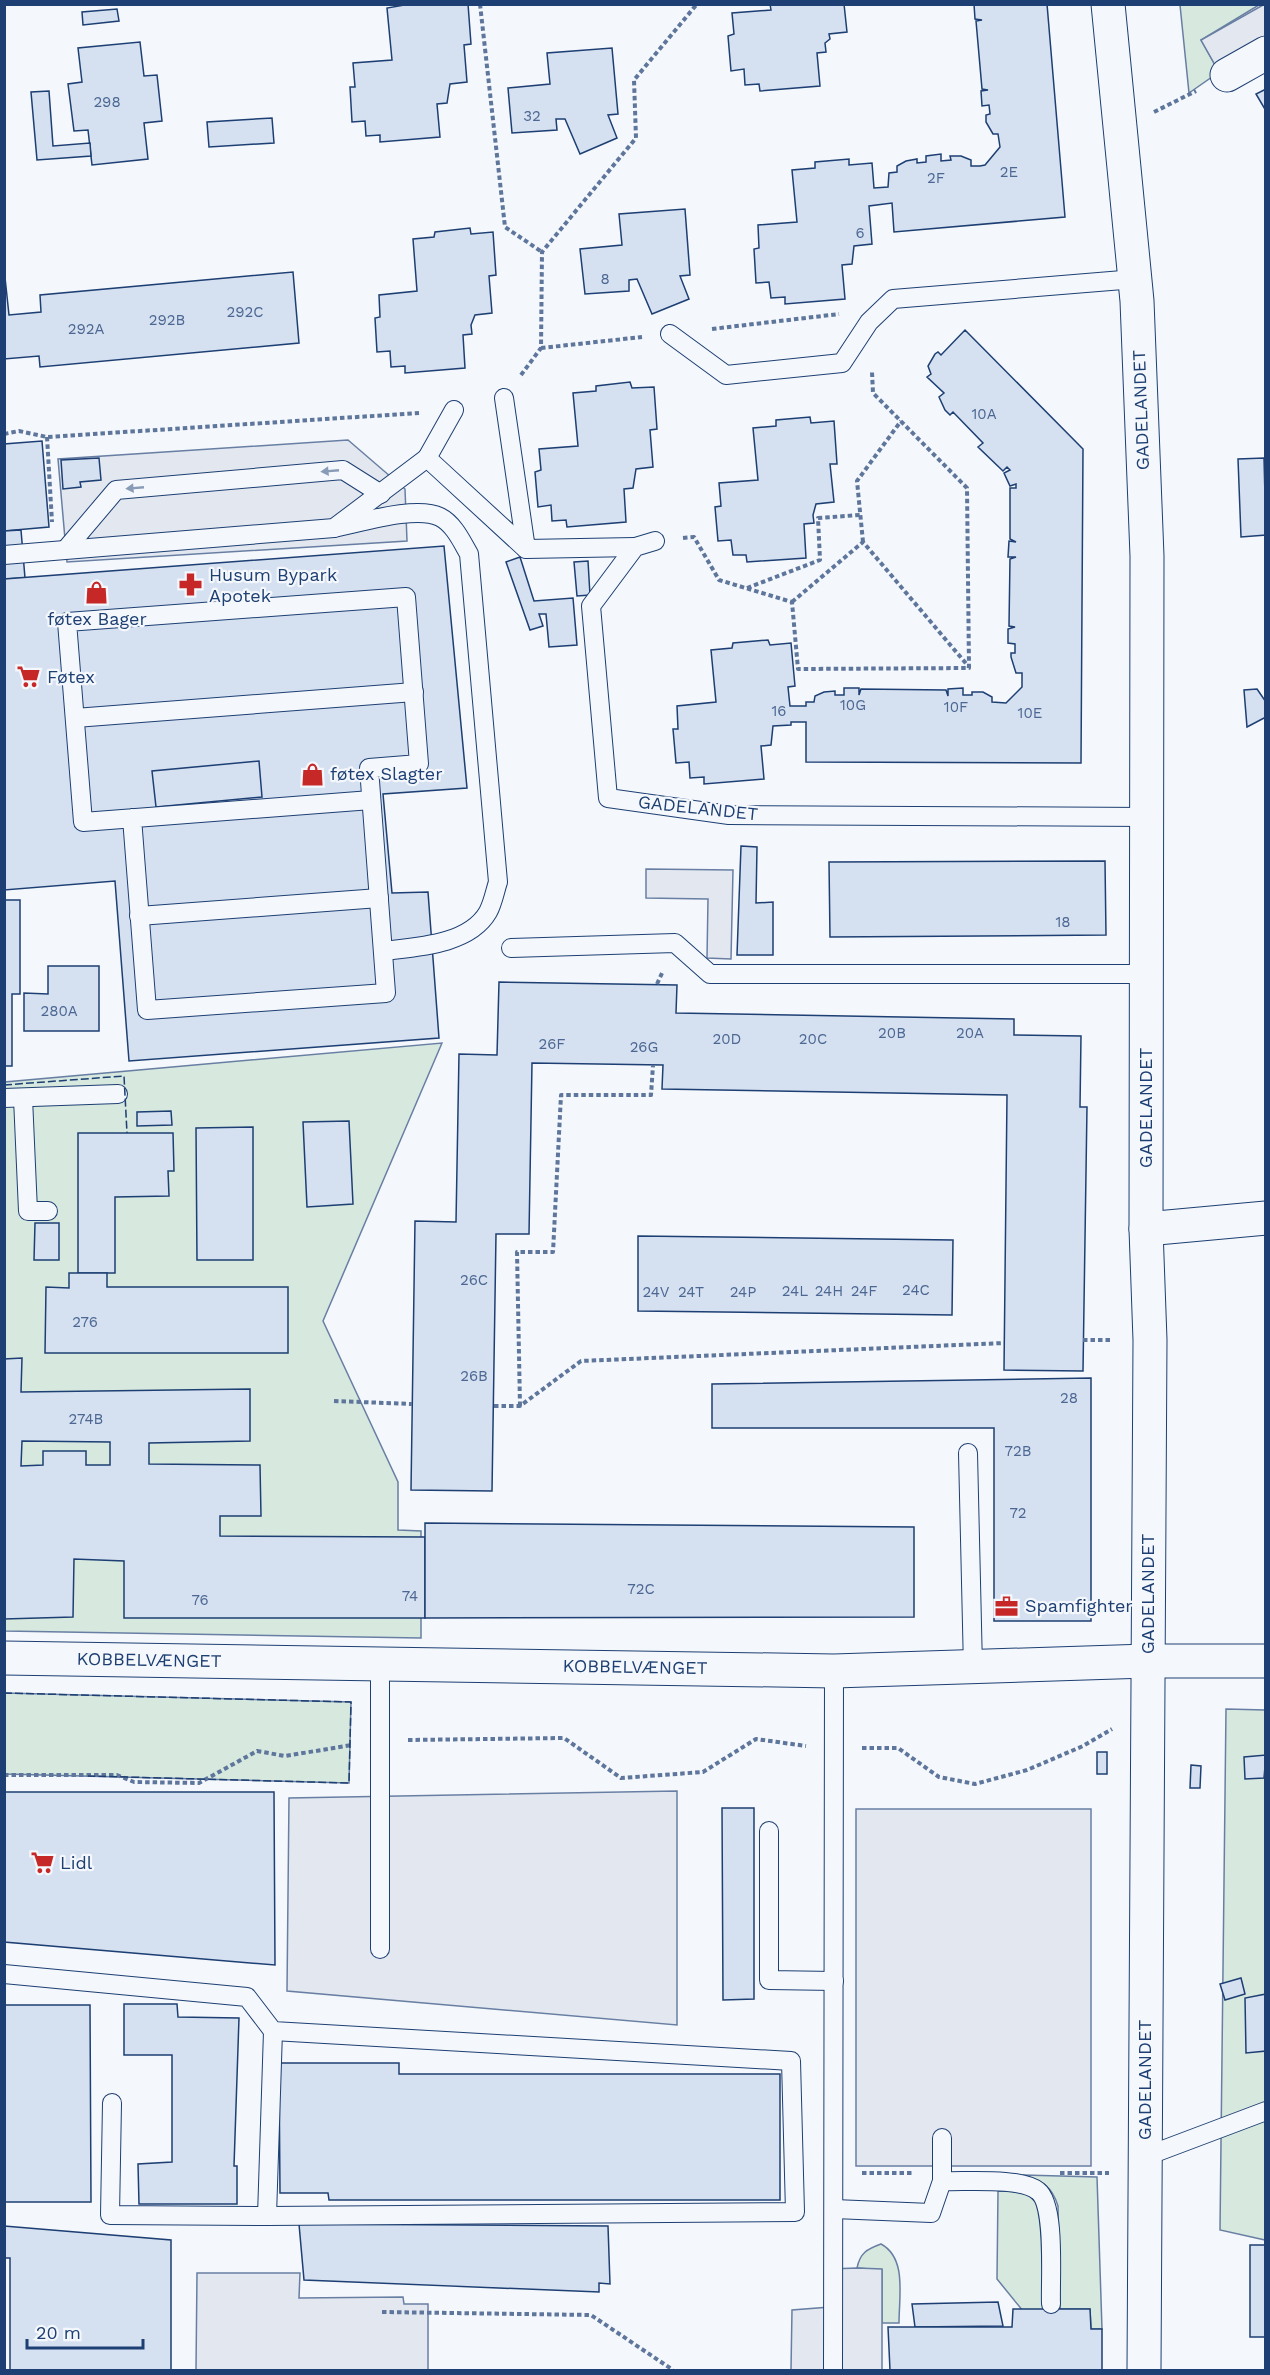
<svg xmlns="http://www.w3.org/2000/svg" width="1270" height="2375" font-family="'Work Sans',sans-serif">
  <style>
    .green { fill: #d7e8df; stroke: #687fa3; stroke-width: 1.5 }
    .parking { fill: #e3e8f0; stroke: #687fa3; stroke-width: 1.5 }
    .building { fill: #d5e0f0; stroke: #1d3f73; stroke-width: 1.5; fill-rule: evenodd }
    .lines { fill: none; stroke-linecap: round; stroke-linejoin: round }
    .lane-casing { stroke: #1d3f73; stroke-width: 20 }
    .street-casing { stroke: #1d3f73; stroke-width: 35 }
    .secondary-casing { stroke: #1d3f73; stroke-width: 35 }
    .path { stroke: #5e769c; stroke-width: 4; stroke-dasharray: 4.5 3; stroke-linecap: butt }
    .lane { stroke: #f4f7fb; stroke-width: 18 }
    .street { stroke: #f4f7fb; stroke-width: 33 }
    .secondary { stroke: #f4f7fb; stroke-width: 33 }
    .fence { stroke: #1d3f73; stroke-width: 1.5; stroke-dasharray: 8 3; stroke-linecap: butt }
    .oneway { fill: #889bb7 }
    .labels { text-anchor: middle; stroke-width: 4.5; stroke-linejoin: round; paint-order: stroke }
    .number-label { font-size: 15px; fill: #4b6792 }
    .street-label { font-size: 18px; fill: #1d3f73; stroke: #f4f7fb }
    .poi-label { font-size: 18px; fill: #1d3f73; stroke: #f4f7fb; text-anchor: start }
  </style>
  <rect width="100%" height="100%" fill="#f4f7fb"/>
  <!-- green -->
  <g class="green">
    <polygon points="1180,5 1259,5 1201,40 1219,72 1189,93"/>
    <polygon points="442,1043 323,1321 398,1482 398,1530 421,1531 421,1638 5,1631 5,1082"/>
    <polygon points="5,1693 351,1702 349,1783 5,1774"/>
    <polygon points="1226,1709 1265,1710 1265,2240 1220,2230"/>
    <path d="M1023,2175L1097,2177L1102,2329H1091L1090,2309H1060L1058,2206C1052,2186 1042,2181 1023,2175Z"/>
    <path d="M998,2191C1020,2191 1031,2191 1042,2212L1043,2310L1023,2311L997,2279Z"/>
    <path d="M881,2244C907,2258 899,2296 899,2323H882V2270L857,2268C860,2253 867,2249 881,2244Z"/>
  </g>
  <!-- parking -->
  <g class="parking">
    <polygon points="1263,5 1265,5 1265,45 1219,72 1201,40"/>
    <polygon points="348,440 405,489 407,541 67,562 58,459"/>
    <polygon points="646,869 733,870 731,959 707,958 708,899 646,898"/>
    <polygon points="677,1791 677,2025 287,1991 289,1798"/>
    <rect x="856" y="1809" width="235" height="357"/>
    <polygon points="857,2268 882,2269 882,2370 791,2370 792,2310 830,2307 830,2269"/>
    <polygon points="197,2273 300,2273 299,2298 403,2297 404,2304 428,2304 428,2370 196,2370"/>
  </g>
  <!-- building -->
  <g class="building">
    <polygon points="410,4 468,4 471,44 464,45 467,82 450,84 447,103 437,104 440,137 380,142 380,135 366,136 365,121 352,122 350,87 355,87 353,63 392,60 387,8"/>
    <polygon points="770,4 844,4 847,32 829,34 830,39 825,43 826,52 817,53 820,86 760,91 759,84 745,85 744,69 731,71 728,36 734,34 732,13 771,10"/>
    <polygon points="974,4 1047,4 1065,217 894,232 892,203 869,206 872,244 854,246 852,264 842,265 845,299 785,304 785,297 771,298 769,282 756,283 754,249 759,248 758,225 797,222 792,170 815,168 815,162 849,159 849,165 872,163 874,188 888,187 889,173 897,172 897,166 906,161 917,159 917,163 926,162 926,156 941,154 941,161 951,160 950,156 961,156 971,160 971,166 980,166 985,165 1000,147 998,134 993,134 986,122 986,115 990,114 989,105 982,106 981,91 988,90 982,89 976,21 982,20 975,19"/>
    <polygon points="117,9 119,21 83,25 82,12"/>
    <polygon points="140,42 144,76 157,75 162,121 144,123 148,159 92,165 88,130 74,131 68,84 82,82 78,48"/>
    <polygon points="612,48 618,114 608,115 617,138 580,154 565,119 556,119 557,130 512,133 508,88 550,84 547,53"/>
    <polygon points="1266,89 1266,111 1256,94"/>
    <polygon points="49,91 53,146 90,143 91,156 37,160 31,92"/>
    <polygon points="272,118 274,143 209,147 207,122"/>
    <polygon points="685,209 690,275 680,276 689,299 652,314 637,279 629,280 629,291 585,294 580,249 622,245 619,214"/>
    <polygon points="470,228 471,234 493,232 496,275 489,276 492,313 475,315 471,325 472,334 463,335 465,368 405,373 405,366 391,367 390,351 377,352 375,318 380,317 379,295 417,291 413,239 434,237 435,232"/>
    <polygon points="4,268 9,315 41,312 40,295 293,272 299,343 40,367 39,356 4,359"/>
    <polygon points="965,330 1083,449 1081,763 806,762 806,722 791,722 791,725 773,726 771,745 761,746 764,779 704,784 704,777 690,778 689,762 676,763 673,729 678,729 677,706 716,702 711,650 732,648 733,643 768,640 770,645 791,643 795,686 788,687 790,706 806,706 806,702 814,702 815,696 824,692 835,691 835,695 844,695 844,688 859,688 859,695 861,689 946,690 948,696 948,689 963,688 963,695 972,695 972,692 983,692 992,697 992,702 1006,703 1022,687 1022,673 1016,673 1011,657 1011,653 1015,653 1015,644 1008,643 1008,629 1015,627 1009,626 1010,559 1016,557 1008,557 1009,541 1016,542 1010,539 1010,488 1016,488 1016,484 1010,486 1004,473 1010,470 1007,467 1003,471 978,447 983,443 953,412 950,415 945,410 939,397 944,393 927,377 931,374 928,366 935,354 938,352 941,355"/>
    <polygon points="630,382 632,388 654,387 657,429 650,430 653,467 636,469 633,488 624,489 626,522 567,527 566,520 552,521 551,505 538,507 535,472 541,470 539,449 578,446 573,393 596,391 596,386"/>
    <polygon points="810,417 811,423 834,421 837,464 830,464 834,502 816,504 813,515 814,523 804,524 806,558 747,562 746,555 733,555 731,540 718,541 715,507 721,506 719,483 758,480 753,428 776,426 776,420"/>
    <polygon points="42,441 49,527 4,531 4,444"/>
    <polygon points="99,458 101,480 80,482 81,487 63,489 61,460"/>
    <polygon points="1264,458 1266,535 1241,537 1238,459"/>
    <polygon points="21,530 25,578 4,579 4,531"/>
    <polygon points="444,546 467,788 383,794 392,893 428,892 439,1038 129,1061 115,881 4,890 4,579"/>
    <polygon points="520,557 534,601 573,598 577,645 549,647 546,614 539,614 543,626 530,630 506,562"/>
    <polygon points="588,561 590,595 577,596 574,562"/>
    <polygon points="1257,689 1266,702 1266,717 1247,727 1244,690"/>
    <polygon points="259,761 262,797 156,807 152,771"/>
    <polygon points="741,846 757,847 756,903 773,902 773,955 737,955"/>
    <polygon points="1105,861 1106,935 830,937 829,862"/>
    <polygon points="4,900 20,900 20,994 12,994 12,1066 4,1066"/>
    <polygon points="48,966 99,966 99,1031 24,1031 24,993 48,994"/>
    <polygon points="499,982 677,985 676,1013 1014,1019 1014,1035 1081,1036 1080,1107 1087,1107 1083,1371 1004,1370 1007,1095 662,1089 663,1065 532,1063 529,1234 496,1234 492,1491 411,1490 415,1221 456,1222 459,1054 497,1055"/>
    <polygon points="171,1111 172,1125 137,1126 137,1112"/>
    <polygon points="349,1121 353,1204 307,1207 303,1122"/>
    <polygon points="253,1127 253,1260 197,1260 196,1128"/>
    <polygon points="78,1133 173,1133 174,1171 168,1171 169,1196 115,1197 115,1273 78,1273"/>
    <polygon points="35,1223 59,1223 59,1260 34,1260"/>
    <polygon points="638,1236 953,1240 952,1315 638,1311"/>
    <polygon points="69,1273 107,1273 107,1287 288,1287 288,1353 45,1353 46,1287 69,1288"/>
    <path d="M22,1358L21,1392L250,1389V1441L149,1443V1464L260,1465L261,1516H220V1536L425,1537V1618H124V1561L74,1559L73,1617L4,1619V1359ZM22,1441L110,1442V1465H86V1451H43V1465L21,1466Z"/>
    <polygon points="1091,1378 1091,1621 994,1621 994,1428 712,1428 712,1384"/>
    <polygon points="425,1523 914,1527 914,1617 425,1618"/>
    <rect x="1097" y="1752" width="10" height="22"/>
    <polygon points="1266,1755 1264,1778 1245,1779 1244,1757"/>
    <polygon points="1191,1765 1201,1766 1200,1788 1190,1788"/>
    <polygon points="4,1792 274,1792 275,1965 4,1942"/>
    <polygon points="722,1808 754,1808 754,1999 723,2000"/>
    <polygon points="1241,1978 1245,1994 1225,2000 1220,1984"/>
    <polygon points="1266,1994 1266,2051 1246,2053 1245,1998"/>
    <polygon points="124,2004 177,2004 178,2017 239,2018 234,2166 237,2166 237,2204 139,2204 138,2164 172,2162 172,2055 124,2055"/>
    <polygon points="4,2005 90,2005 91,2202 4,2202"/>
    <polygon points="279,2063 399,2063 399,2074 780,2074 780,2200 329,2200 328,2193 280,2193"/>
    <polygon points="299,2224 608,2226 610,2284 599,2283 599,2292 304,2280"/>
    <polygon points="4,2226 171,2240 171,2370 10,2370 10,2258 4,2258"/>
    <rect x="1250" y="2245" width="16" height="92"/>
    <polygon points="998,2302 1003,2326 915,2327 912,2304"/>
    <polygon points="1013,2309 1090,2309 1091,2329 1102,2329 1102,2370 890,2370 888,2327 1012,2327"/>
  </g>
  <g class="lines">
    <defs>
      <g id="lane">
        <polyline points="670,334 726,375 842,363 869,322 893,299 1135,279"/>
        <polyline points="504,398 526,549 635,547"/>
        <polyline points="454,410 427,458 526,549"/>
        <path d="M334,528C360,523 416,505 440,517C454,524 462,542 469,554L498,882C495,891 493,903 488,912C469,945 416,947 383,951"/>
        <polyline points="655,541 635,547 591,606 608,798 729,815 1147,817"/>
        <polyline points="66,549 116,490 343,470 381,494"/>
        <polyline points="4,555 334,528 427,458"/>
        <polyline points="75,718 414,692"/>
        <path d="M132,818L147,1010L386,993C380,918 375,843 369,768L419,764L406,597L67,622L83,822L371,800"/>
        <polyline points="139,916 379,898"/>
        <polyline points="511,948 675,943 710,974 1146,974"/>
        <polyline points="4,1098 118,1094"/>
        <polyline points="23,1098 28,1211 48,1211"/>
        <polyline points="968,1453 973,1668"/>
        <polyline points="769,1831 769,1980 834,1981"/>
        <polyline points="380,1949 380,1662"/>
        <polyline points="4,1974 247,1997 273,2031 791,2061 795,2212 267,2216"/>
        <polyline points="112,2103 110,2215 267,2216 273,2031"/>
        <polyline points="1144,2157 1266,2111"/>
        <path d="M942,2181C965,2182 1021,2177 1038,2191C1056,2205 1050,2280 1051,2304"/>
        <polyline points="834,2209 931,2213 942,2181 942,2138"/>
        <polyline points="833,2370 834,1671"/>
      </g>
      <g id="street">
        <polyline points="1227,75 1266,53"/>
        <polyline points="1146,1229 1266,1218"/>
        <polyline points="4,1658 834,1671 1147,1661 1266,1661"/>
      </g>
      <polyline id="secondary" points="1108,4 1137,301 1147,556 1146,1229 1150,1340 1144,2370"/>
    </defs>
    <!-- lane casing -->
    <use href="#lane" class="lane-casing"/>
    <!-- street casing -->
    <use href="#street" class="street-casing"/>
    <!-- secondary casing -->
    <use href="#secondary" class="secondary-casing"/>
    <!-- path -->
    <g class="path">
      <polyline points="480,4 505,227 542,252"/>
      <polyline points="1154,112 1196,91"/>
      <polyline points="712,329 839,314"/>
      <polyline points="541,348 642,337"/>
      <polyline points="521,375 541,348 542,252 636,138 634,80 697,4"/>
      <polyline points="4,434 19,431 47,437 419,413"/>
      <polyline points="47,437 52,522"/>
      <polyline points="683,538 694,537 719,580 792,602 798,669 969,668 967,488 873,393 872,372"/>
      <polyline points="863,542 857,481 901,421"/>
      <polyline points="747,588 820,560 818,518 860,515"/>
      <polyline points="792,602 863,542 969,667"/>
      <polyline points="657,984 663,971"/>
      <polyline points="1083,1340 1113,1340"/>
      <polyline points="334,1401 412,1404"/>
      <polyline points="494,1406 520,1406 581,1361 1004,1343"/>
      <polyline points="520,1406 517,1252 553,1252 561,1095 651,1095 653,1065"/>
      <polyline points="408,1740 564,1738 621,1778 703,1772 756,1739 806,1746"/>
      <polyline points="862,1748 898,1748 939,1777 975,1784 1027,1770 1083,1746 1112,1729"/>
      <polyline points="4,1775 117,1775 134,1782 199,1783 257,1751 285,1756 352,1745"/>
      <polyline points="862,2173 914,2173"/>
      <polyline points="1060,2173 1109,2173"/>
      <polyline points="382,2312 591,2315 673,2370"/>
    </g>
    <!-- lane -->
    <use href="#lane" class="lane"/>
    <!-- street -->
    <use href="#street" class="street"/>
    <!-- secondary -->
    <use href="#secondary" class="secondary"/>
    <!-- fence -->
    <g class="fence">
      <polyline points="4,1085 124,1076 127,1133"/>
      <polyline points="4,1693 351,1702 349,1783 88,1776"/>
    </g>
  </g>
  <!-- one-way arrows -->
  <defs><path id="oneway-solid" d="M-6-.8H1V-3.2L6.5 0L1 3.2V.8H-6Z" transform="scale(1.5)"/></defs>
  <g class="oneway">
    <use href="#oneway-solid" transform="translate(330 471) rotate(175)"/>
    <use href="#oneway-solid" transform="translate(135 488) rotate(175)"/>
  </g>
  <!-- icons -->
  <defs>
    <symbol id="pharmacy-bare" viewBox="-9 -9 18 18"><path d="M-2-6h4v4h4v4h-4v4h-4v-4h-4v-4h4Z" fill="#c62828" stroke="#f4f7fb" stroke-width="2.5" paint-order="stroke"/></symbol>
    <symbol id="shop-bare" viewBox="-9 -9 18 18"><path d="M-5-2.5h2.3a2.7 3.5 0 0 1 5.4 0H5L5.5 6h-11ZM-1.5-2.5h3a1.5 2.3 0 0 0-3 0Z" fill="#c62828" stroke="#f4f7fb" stroke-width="2.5" paint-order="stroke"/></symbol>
    <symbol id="supermarket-bare" viewBox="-9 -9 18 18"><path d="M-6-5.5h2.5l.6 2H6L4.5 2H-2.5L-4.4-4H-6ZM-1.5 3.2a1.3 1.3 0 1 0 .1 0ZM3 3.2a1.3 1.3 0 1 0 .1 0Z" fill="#c62828" stroke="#f4f7fb" stroke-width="2.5" paint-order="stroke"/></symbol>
    <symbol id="office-bare" viewBox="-9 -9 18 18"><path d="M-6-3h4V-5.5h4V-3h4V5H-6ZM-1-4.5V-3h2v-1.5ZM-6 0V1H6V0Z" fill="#c62828" stroke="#f4f7fb" stroke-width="2.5" paint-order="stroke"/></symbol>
  </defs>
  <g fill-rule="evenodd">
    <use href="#pharmacy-bare" x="174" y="568" width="33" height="33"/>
    <use href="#shop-bare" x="80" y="576" width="33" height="33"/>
    <use href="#supermarket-bare" x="12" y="660" width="33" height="33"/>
    <use href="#shop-bare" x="296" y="758" width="33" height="33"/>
    <use href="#office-bare" x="990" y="1590" width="33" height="33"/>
    <use href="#supermarket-bare" x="26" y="1846" width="33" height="33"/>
  </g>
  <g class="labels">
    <!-- number labels -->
    <g class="number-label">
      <text x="107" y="107">298</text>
      <text x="532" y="121">32</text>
      <text x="1009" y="177">2E</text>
      <text x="936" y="183">2F</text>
      <text x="860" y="238">6</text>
      <text x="605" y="284">8</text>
      <text x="245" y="317">292C</text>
      <text x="167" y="325">292B</text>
      <text x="86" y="334">292A</text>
      <text x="984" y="419">10A</text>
      <text x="853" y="710">10G</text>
      <text x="956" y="712">10F</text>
      <text x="779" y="716">16</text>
      <text x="1030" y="718">10E</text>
      <text x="1063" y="927">18</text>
      <text x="59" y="1016">280A</text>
      <text x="892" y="1038">20B</text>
      <text x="970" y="1038">20A</text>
      <text x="727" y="1044">20D</text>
      <text x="813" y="1044">20C</text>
      <text x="552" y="1049">26F</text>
      <text x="644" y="1052">26G</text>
      <text x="474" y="1285">26C</text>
      <text x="916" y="1295">24C</text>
      <text x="795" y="1296">24L</text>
      <text x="829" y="1296">24H</text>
      <text x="864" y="1296">24F</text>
      <text x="656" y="1297">24V</text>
      <text x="691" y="1297">24T</text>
      <text x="743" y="1297">24P</text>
      <text x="85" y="1327">276</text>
      <text x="474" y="1381">26B</text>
      <text x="1069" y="1403">28</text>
      <text x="86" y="1424">274B</text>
      <text x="1018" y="1456">72B</text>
      <text x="1018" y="1518">72</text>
      <text x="641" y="1594">72C</text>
      <text x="410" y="1601">74</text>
      <text x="200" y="1605">76</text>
    </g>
    <!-- street labels -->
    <g class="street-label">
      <text transform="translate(1141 410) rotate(-92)" y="6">GADELANDET</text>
      <text transform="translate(698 808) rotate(6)" y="6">GADELANDET</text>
      <text transform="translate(1146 1108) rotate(-90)" y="6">GADELANDET</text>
      <text transform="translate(1148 1594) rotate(-90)" y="6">GADELANDET</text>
      <text transform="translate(149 1660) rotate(1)" y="6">KOBBELVÆNGET</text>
      <text transform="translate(635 1667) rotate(1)" y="6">KOBBELVÆNGET</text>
      <text transform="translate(1145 2080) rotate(-90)" y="6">GADELANDET</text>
    </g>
    <!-- poi labels -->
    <g class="poi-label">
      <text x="209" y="581">Husum Bypark<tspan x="209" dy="21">Apotek</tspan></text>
      <text x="97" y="625" text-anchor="middle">føtex Bager</text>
      <text x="47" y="683">Føtex</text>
      <text x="330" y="780">føtex Slagter</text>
      <text x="1025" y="1612">Spamfighter</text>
      <text x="60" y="1869">Lidl</text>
    </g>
  </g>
  <!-- border -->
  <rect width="1270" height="2375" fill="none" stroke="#1d3f73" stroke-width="12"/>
  <!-- scale -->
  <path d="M27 2339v9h116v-9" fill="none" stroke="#1d3f73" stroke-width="3"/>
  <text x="36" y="2339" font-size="18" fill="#1d3f73" stroke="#f4f7fb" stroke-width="4.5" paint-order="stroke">20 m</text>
</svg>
